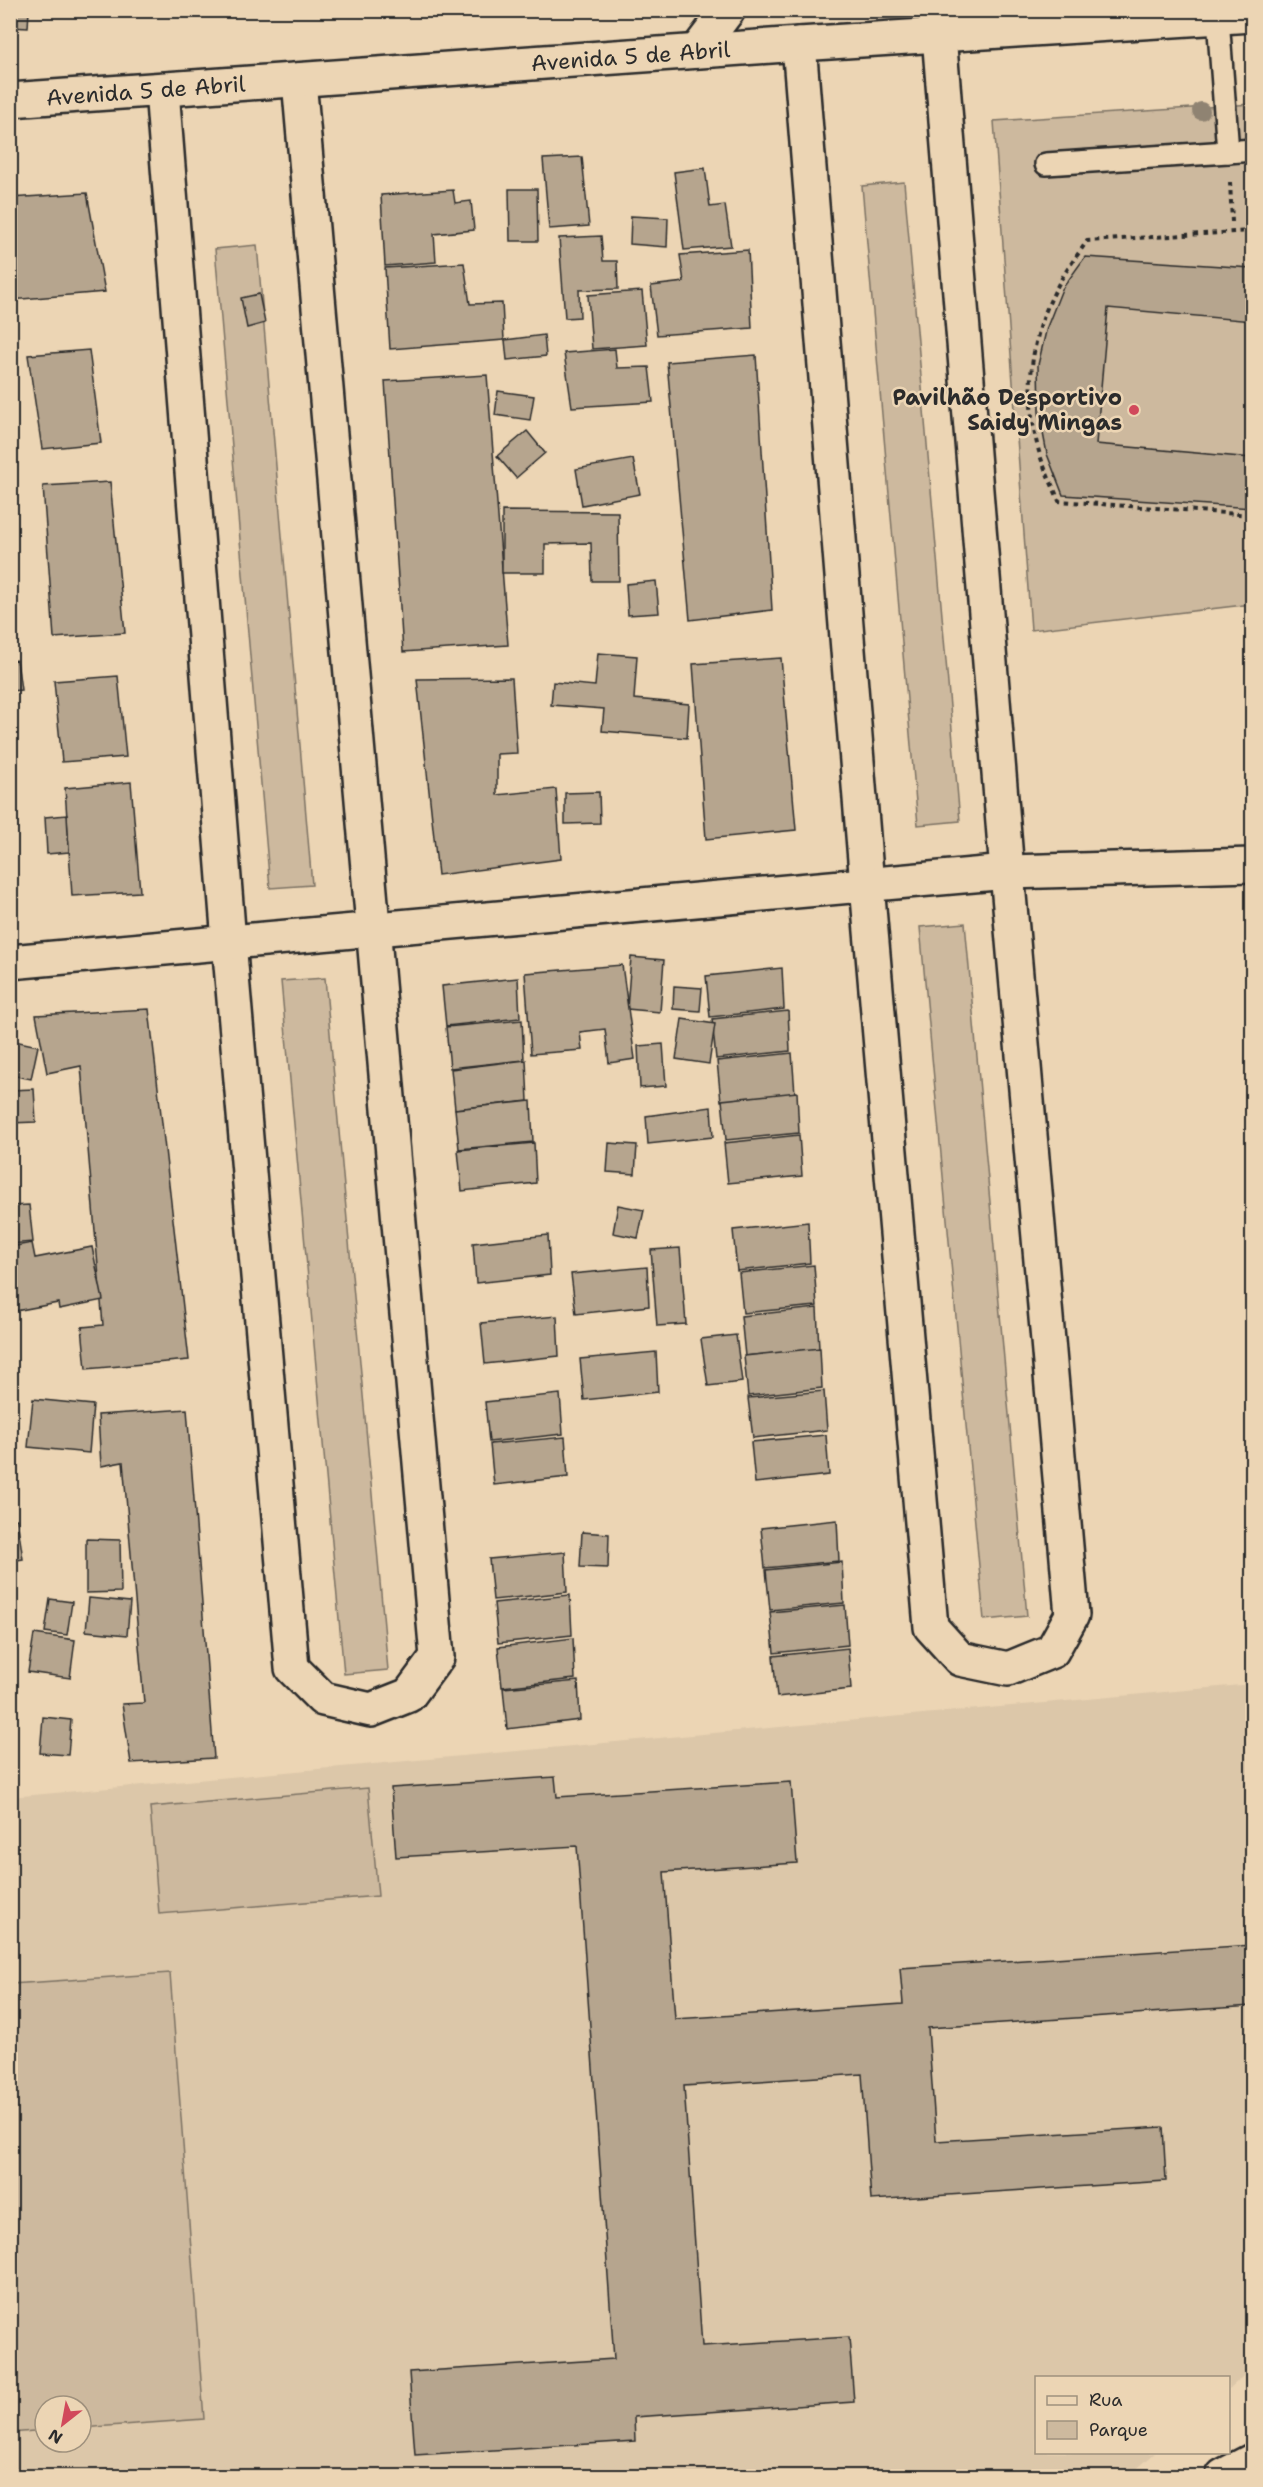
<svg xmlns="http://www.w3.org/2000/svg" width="1263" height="2487" font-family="'Shantell Sans',sans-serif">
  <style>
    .built { fill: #dcc7a9; fill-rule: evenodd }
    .green { fill: #cdb99e; stroke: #7c7264; stroke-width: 1.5 }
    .building { fill: #b6a58e; stroke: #2b2b2b; stroke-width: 1.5 }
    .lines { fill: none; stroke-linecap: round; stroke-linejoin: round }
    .lane-casing { stroke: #2b2b2b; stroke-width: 26 }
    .street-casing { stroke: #2b2b2b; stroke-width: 38 }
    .path { stroke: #2b2b2b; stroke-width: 4; stroke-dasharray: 4.5 4.5; stroke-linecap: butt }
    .lane { stroke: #ecd5b4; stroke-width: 21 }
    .street { stroke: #ecd5b4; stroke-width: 33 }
    .tree { fill: #8f8372 }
    .poi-dot { fill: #d1495b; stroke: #ecd5b4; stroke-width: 2 }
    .labels { text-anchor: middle; stroke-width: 5; stroke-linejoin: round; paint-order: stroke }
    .street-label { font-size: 22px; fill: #2b2b2b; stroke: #ecd5b4 }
    .poi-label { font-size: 22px; font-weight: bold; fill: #2b2b2b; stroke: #ecd5b4; text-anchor: end }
  </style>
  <rect width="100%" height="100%" fill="#ecd5b4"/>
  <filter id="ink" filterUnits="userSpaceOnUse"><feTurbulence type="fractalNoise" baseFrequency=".0167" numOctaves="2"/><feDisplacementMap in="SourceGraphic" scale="12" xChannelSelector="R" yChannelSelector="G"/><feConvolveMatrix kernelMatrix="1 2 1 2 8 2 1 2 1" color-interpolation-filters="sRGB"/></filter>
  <g filter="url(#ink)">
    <!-- built -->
    <path class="built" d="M1252,1684V2368L1229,2389L1228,2378H1036V2452L1155,2453L1134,2471L1061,2476H11V1797ZM45,2406H81V2442H45Z"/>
    <!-- green -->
    <g class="green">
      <polygon points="1252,104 1252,604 1031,630 994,121"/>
      <polygon points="904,182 960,821 918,825 862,186"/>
      <polygon points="257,245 312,885 270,888 215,249"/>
      <polygon points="965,923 1027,1616 984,1620 920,927"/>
      <polygon points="325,978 388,1670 344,1674 281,981"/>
      <polygon points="368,1788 378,1896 159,1914 150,1807"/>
      <polygon points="170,1973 204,2419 81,2428 81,2406 45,2406 45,2430 11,2433 11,1984"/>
    </g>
    <!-- building -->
    <g class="building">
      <polygon points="10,10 29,10 28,28 10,27"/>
      <polygon points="582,157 589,226 549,229 543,159"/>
      <polygon points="705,168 710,207 725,205 731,246 684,250 674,172"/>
      <polygon points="509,189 537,189 538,241 510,241"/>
      <polygon points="453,190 455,203 471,201 474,230 434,234 436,262 385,266 381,195"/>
      <polygon points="87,193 105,292 10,300 10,198"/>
      <polygon points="631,216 668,218 667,247 630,244"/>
      <polygon points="601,236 603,261 617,261 618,289 579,290 580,317 565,318 559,238"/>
      <polygon points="748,250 752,328 657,335 651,286 684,282 680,255"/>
      <polygon points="1085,257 1252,268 1252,321 1108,308 1096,444 1252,458 1252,508 1063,495 1047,454 1039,412 1038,365 1047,327 1062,289"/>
      <polygon points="464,263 470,304 502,303 504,340 390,349 385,268"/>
      <polygon points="642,291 647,345 592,349 588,295"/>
      <polygon points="259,294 265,323 247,328 241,298"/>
      <polygon points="544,335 546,356 507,360 505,340"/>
      <polygon points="615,349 617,368 649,367 653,402 572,407 564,353"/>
      <polygon points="89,350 101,443 42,449 28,355"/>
      <polygon points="756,355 772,610 690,620 667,362"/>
      <polygon points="487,375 508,645 403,652 385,381"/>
      <polygon points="498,391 534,396 530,420 495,415"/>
      <polygon points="527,431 545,453 516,478 497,456"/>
      <polygon points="633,459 640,494 582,505 576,469"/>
      <polygon points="110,482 125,633 54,638 43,486"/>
      <polygon points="502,511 618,512 619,581 592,581 591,543 545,544 545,573 502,573"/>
      <polygon points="656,581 659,613 628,615 626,584"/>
      <polygon points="598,653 637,656 634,699 689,704 687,738 602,731 604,709 551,705 553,682 595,686"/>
      <polygon points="781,658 796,830 706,839 693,664"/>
      <polygon points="17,660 21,690 10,691 10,661"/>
      <polygon points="118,676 126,757 62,762 54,681"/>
      <polygon points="512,678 517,753 497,754 497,795 556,789 561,859 438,875 417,679"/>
      <polygon points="131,782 140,892 72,896 65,788"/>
      <polygon points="599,792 600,823 565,824 565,793"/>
      <polygon points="67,815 69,852 47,854 45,817"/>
      <polygon points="631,957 664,960 660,1012 627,1009"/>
      <polygon points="622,965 635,1059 609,1063 605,1029 580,1032 582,1050 531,1054 525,973"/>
      <polygon points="782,968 784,1009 710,1017 706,976"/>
      <polygon points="518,978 520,1018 446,1026 442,986"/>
      <polygon points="674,986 702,988 700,1011 673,1009"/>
      <polygon points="149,1009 189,1360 86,1369 82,1327 103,1325 81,1066 47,1073 36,1015"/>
      <polygon points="788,1011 790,1051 716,1059 712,1019"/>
      <polygon points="682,1019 715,1024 709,1064 676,1059"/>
      <polygon points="522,1020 524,1060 450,1068 446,1027"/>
      <polygon points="10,1040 38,1046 31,1079 10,1075"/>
      <polygon points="663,1044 666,1086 640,1088 638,1046"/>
      <polygon points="792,1053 795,1094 721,1101 717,1061"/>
      <polygon points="526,1060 528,1101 455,1109 451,1069"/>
      <polygon points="34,1089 36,1122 10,1123 10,1090"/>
      <polygon points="797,1092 799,1133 726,1140 722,1100"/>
      <polygon points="531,1101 533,1142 459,1149 455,1109"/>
      <polygon points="711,1107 713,1137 648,1144 646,1116"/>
      <polygon points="799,1135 802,1176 728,1183 724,1143"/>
      <polygon points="534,1143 536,1183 462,1191 458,1150"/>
      <polygon points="609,1143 637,1145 635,1174 607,1172"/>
      <polygon points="29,1205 33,1242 10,1244 10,1206"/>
      <polygon points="618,1205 644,1210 638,1238 613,1233"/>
      <polygon points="808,1222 810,1263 737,1271 733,1230"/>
      <polygon points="548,1235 550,1275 476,1283 473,1243"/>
      <polygon points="32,1243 35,1258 92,1247 103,1300 59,1309 58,1303 10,1312 10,1247"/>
      <polygon points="680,1248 686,1324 657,1326 651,1250"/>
      <polygon points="814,1265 817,1306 743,1313 739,1273"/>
      <polygon points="647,1267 649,1306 576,1314 571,1274"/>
      <polygon points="817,1308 819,1349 745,1356 741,1316"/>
      <polygon points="557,1316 559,1356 485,1364 481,1323"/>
      <polygon points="736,1335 742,1382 708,1386 701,1339"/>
      <polygon points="820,1348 822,1388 748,1396 744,1356"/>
      <polygon points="656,1352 658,1392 584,1400 580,1359"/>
      <polygon points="824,1391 827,1430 753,1438 748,1398"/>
      <polygon points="560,1394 563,1434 489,1442 485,1402"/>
      <polygon points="33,1399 93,1405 89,1453 28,1447"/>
      <polygon points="187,1409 214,1758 131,1763 122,1704 144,1703 123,1462 101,1466 98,1415"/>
      <polygon points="826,1435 829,1475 755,1483 751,1442"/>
      <polygon points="565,1437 568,1477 494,1485 490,1444"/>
      <polygon points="17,1519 23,1559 10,1561 10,1520"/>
      <polygon points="837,1520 839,1561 765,1568 761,1528"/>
      <polygon points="582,1532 609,1534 608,1568 580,1567"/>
      <polygon points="86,1539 120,1540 121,1592 86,1593"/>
      <polygon points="565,1552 567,1592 493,1600 489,1559"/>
      <polygon points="842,1562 844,1603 770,1610 766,1570"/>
      <polygon points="570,1595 572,1635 498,1643 494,1603"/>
      <polygon points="89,1598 130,1602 127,1635 86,1631"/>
      <polygon points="50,1599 72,1602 67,1635 45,1632"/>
      <polygon points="845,1605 848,1645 774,1653 770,1612"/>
      <polygon points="34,1634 75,1640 70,1678 28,1672"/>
      <polygon points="573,1638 575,1679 502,1687 498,1647"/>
      <polygon points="848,1648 851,1689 777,1697 773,1656"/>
      <polygon points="578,1681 580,1720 507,1729 503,1688"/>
      <polygon points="10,1703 18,1704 12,1748 10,1747"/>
      <polygon points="43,1717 71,1720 68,1755 40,1753"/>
      <polygon points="555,1777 557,1797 791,1782 797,1863 664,1872 675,2019 903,2004 900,1968 1252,1945 1252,2006 928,2028 936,2141 1163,2127 1166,2181 871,2200 862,2074 684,2086 702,2346 849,2337 854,2402 634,2417 635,2441 415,2455 409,2372 614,2359 577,1846 396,1857 391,1788"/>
    </g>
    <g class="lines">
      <defs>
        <g id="lane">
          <polyline points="1218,18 1228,152 1252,150"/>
          <polyline points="1046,164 1228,152"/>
        </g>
        <g id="street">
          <polyline points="799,44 867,885 931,1627 960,1659 1008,1669 1052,1651 1072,1615 1007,872 939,35"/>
          <polyline points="697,51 728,10"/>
          <polyline points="162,90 229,942 292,1668 323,1699 371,1710 409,1695 437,1657 299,80"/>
          <path id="s1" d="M10,100L799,44L1252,15"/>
          <polyline points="10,962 1007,872 1252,865"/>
          <polyline points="1223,2476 1252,2461"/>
        </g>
      </defs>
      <!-- lane casing -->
      <use href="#lane" class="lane-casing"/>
      <!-- street casing -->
      <use href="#street" class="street-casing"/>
      <!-- path -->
      <g class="path">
        <polyline points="1230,182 1232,222"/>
        <path d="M1252,231L1087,241C1077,256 1065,271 1057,287C1029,339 1023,398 1040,455C1045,471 1053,486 1059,501L1252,515"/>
      </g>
      <!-- lane -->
      <use href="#lane" class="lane"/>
      <!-- street -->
      <use href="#street" class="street"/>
    </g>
    <!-- trees -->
    <circle class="tree" cx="1201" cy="111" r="9"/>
  </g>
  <!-- markers -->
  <circle class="poi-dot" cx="1134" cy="410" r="6"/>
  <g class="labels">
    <!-- street labels -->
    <g class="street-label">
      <text dy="8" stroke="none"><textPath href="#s1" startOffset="622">Avenida 5 de Abril</textPath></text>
      <text dy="8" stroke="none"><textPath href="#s1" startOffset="136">Avenida 5 de Abril</textPath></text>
    </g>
    <!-- poi labels -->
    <g class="poi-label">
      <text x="1122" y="405">Pavilhão Desportivo<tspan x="1122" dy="25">Saidy Mingas</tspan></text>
    </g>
  </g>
  <!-- margin -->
  <rect width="1263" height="2487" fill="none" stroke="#ecd5b4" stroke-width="36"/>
  <rect x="18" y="18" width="1227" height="2451" fill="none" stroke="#2b2b2b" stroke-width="2" filter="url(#ink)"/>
  <!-- legend -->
  <rect x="1035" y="2376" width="195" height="78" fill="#ecd5b4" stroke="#9f917d" stroke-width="1.5"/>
  <rect x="1047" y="2396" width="30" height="9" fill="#ecd5b4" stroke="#9f917d" stroke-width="1.5"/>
  <text x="1089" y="2406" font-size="18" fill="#2b2b2b">Rua</text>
  <rect x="1047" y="2421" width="30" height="18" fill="#cdb99e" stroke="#9f917d" stroke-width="1.5"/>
  <text x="1089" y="2436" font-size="18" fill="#2b2b2b">Parque</text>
  <!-- north arrow -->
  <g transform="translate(63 2424) rotate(211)"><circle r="28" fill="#ecd5b4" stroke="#9f917d" stroke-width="1.5"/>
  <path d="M0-4.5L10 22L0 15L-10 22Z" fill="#d1495b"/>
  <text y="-9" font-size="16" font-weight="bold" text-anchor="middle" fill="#2b2b2b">N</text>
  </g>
</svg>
